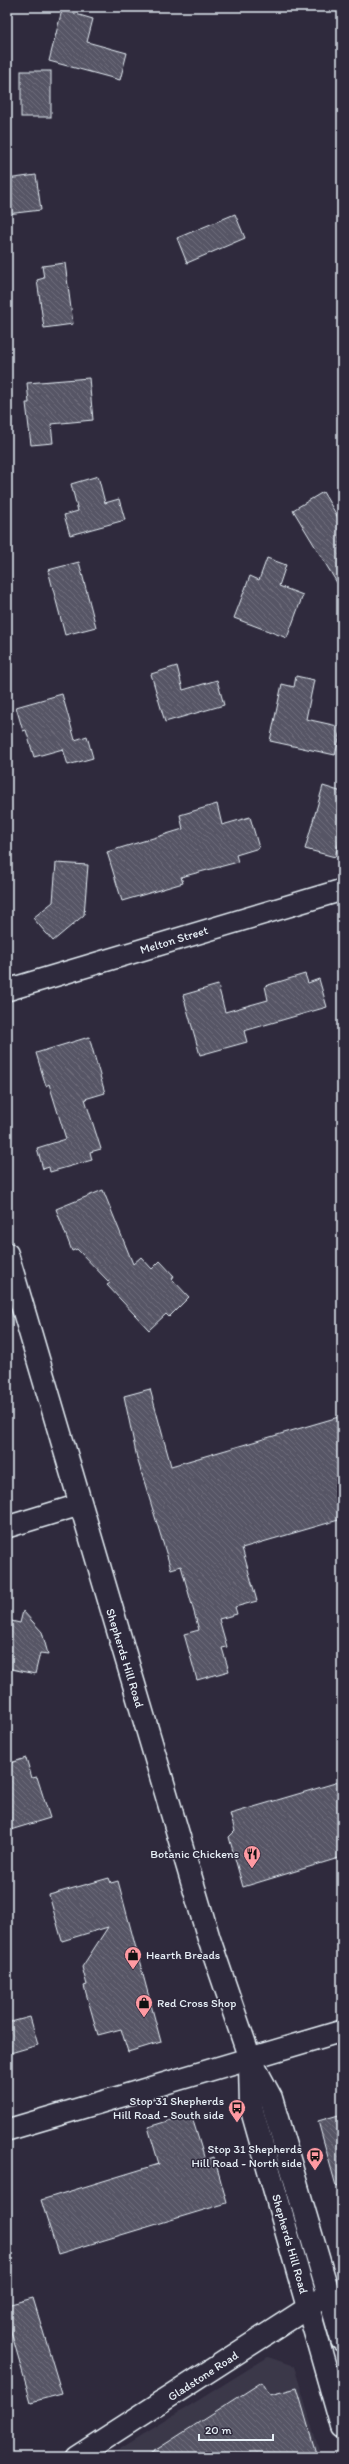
<svg xmlns="http://www.w3.org/2000/svg" width="349" height="2464" font-family="Itim,sans-serif">
  <style>
    .built { fill: #3b3749 }
    .building { fill: url(#building-back-hatch); stroke: #e8f1f8 }
    .lines { fill: none; stroke-linecap: round; stroke-linejoin: round }
    .minor-casing { stroke: #e8f1f8; stroke-width: 24 }
    .secondary-casing { stroke: #e8f1f8; stroke-width: 25 }
    .minor { stroke: #2f2a3d; stroke-width: 21 }
    .secondary { stroke: #2f2a3d; stroke-width: 22 }
    .labels { text-anchor: middle; stroke-width: 3; stroke-linejoin: round; paint-order: stroke }
    .street-label { font-size: 12px; fill: #e8f1f8; stroke: #2f2a3d }
    .poi-label { font-size: 12px; fill: #e8f1f8; stroke: #2f2a3d; text-anchor: end }
  </style>
  <defs>
    <pattern id="building-back-hatch" width="6" height="6" patternUnits="userSpaceOnUse"><rect width="6" height="6" fill="#575565"/><path d="M-1 5l2 2M0 0l6 6M5-1l2 2" fill="none" stroke="#6f6e7c"/></pattern>
  </defs>
  <rect width="100%" height="100%" fill="#2f2a3d"/>
  <filter id="ink" filterUnits="userSpaceOnUse"><feTurbulence type="fractalNoise" baseFrequency=".025" numOctaves="2"/><feDisplacementMap in="SourceGraphic" scale="8" xChannelSelector="R" yChannelSelector="G"/><feConvolveMatrix kernelMatrix="1 2 1 2 8 2 1 2 1" color-interpolation-filters="sRGB"/></filter>
  <g filter="url(#ink)">
    <!-- built -->
    <polygon class="built" points="268,2357 294,2366 321,2457 107,2457"/>
    <!-- building -->
    <g class="building">
      <polygon points="62,10 93,19 87,42 127,53 120,80 49,61"/>
      <rect x="21" y="71" width="30" height="46"/>
      <polygon points="36,175 41,210 7,214 7,179"/>
      <polygon points="235,214 245,238 187,263 177,238"/>
      <polygon points="65,263 73,324 44,328 37,280 44,278 42,266"/>
      <polygon points="89,378 93,420 51,424 53,443 31,445 26,403 29,403 27,383"/>
      <polygon points="98,476 105,503 119,499 125,520 70,535 64,515 78,511 71,484"/>
      <polygon points="323,492 342,524 342,591 293,510"/>
      <polygon points="267,558 286,565 279,586 303,595 287,638 234,618 250,576 259,580"/>
      <polygon points="79,562 96,627 65,635 48,570"/>
      <polygon points="177,666 183,690 217,680 224,705 165,722 151,674"/>
      <polygon points="296,676 314,680 306,719 342,727 335,755 270,741 282,684 294,687"/>
      <polygon points="62,694 75,740 87,736 93,758 68,765 63,749 34,757 26,730 23,731 16,707"/>
      <polygon points="323,786 342,792 342,831 335,857 305,849"/>
      <polygon points="217,804 222,825 250,817 259,848 236,855 238,862 181,877 183,883 122,901 107,852 183,829 180,815"/>
      <polygon points="56,863 88,865 84,915 53,941 33,918 53,902"/>
      <polygon points="305,974 308,983 319,979 327,1007 244,1031 247,1042 200,1055 183,995 218,985 225,1012 268,1000 265,986"/>
      <polygon points="89,1037 105,1093 85,1099 101,1149 90,1152 92,1160 50,1172 49,1167 43,1169 37,1148 66,1139 49,1084 46,1086 36,1053"/>
      <polygon points="103,1190 133,1264 141,1257 152,1269 160,1261 174,1276 172,1279 189,1297 169,1317 166,1314 149,1330 107,1285 110,1283 77,1249 72,1251 56,1209"/>
      <polygon points="150,1389 171,1466 342,1416 342,1519 242,1548 257,1601 235,1607 237,1614 219,1619 227,1647 222,1648 229,1671 197,1680 184,1634 199,1630 181,1566 171,1569 137,1458 124,1396"/>
      <polygon points="23,1611 42,1632 48,1654 40,1653 35,1674 7,1668 7,1620 20,1623"/>
      <polygon points="26,1758 32,1778 37,1777 50,1818 7,1831 7,1764"/>
      <polygon points="342,1781 342,1857 243,1887 229,1837 235,1831 230,1814"/>
      <polygon points="109,1878 111,1883 118,1881 161,2042 128,2052 121,2029 98,2035 84,1986 87,1985 82,1967 108,1927 62,1941 49,1895"/>
      <polygon points="30,2017 38,2045 7,2054 7,2023"/>
      <polygon points="191,2114 205,2160 214,2157 227,2203 58,2254 41,2200 159,2164 148,2127"/>
      <polygon points="342,2114 342,2185 336,2186 318,2121"/>
      <polygon points="33,2298 62,2394 31,2402 10,2328 7,2329 7,2305"/>
      <polygon points="262,2382 270,2395 297,2388 317,2457 145,2457"/>
    </g>
    <g class="lines">
      <defs>
        <g id="minor">
          <polyline points="7,990 342,890"/>
          <polyline points="7,1527 79,1505"/>
          <polyline points="7,2130 342,2031"/>
          <polyline points="76,2457 329,2294"/>
        </g>
        <g id="secondary">
          <polyline points="7,1254 209,1939 250,2059 271,2098 342,2340"/>
          <polyline points="250,2064 251,2107 342,2427"/>
        </g>
      </defs>
      <!-- minor casing -->
      <use href="#minor" class="minor-casing"/>
      <!-- secondary casing -->
      <use href="#secondary" class="secondary-casing"/>
      <!-- minor -->
      <use href="#minor" class="minor"/>
      <!-- secondary -->
      <use href="#secondary" class="secondary"/>
    </g>
  </g>
  <!-- icons -->
  <defs>
    <symbol id="restaurant-pin" viewBox="-11 -11 22 30"><path d="M0 17L-7.5 6A9.5 9.5 0 1 1 7.5 6Z" fill="#ff9aa2" stroke="#2f2a3d"/><path d="M-5-6h1v4h1v-4h1v4h1v-4h1v5L-1.5 .5V6h-2V.5L-5-1ZM5-6V6H3V1.5H1.5Q1.5-4 5-6Z" fill="#111"/></symbol>
    <symbol id="shop-pin" viewBox="-11 -11 22 30"><path d="M0 17L-7.5 6A9.5 9.5 0 1 1 7.5 6Z" fill="#ff9aa2" stroke="#2f2a3d"/><path d="M-5-2.5h2.3a2.7 3.5 0 0 1 5.4 0H5L5.5 6h-11ZM-1.5-2.5h3a1.5 2.3 0 0 0-3 0Z" fill="#111"/></symbol>
    <symbol id="bus-pin" viewBox="-11 -11 22 30"><path d="M0 17L-7.5 6A9.5 9.5 0 1 1 7.5 6Z" fill="#ff9aa2" stroke="#2f2a3d"/><path d="M-5-6H5V4H4V6H2V4H-2V6H-4V4H-5ZM-3.5-4V0h7V-4ZM-3.5 1.2v1.5H-2V1.2ZM2 1.2v1.5H3.5V1.2Z" fill="#111"/></symbol>
  </defs>
  <g fill-rule="evenodd">
    <use href="#restaurant-pin" x="242" y="1844" width="20" height="27"/>
    <use href="#shop-pin" x="123" y="1945" width="20" height="27"/>
    <use href="#shop-pin" x="134" y="1993" width="20" height="27"/>
    <use href="#bus-pin" x="227" y="2098" width="20" height="27"/>
    <use href="#bus-pin" x="305" y="2146" width="20" height="27"/>
  </g>
  <g class="labels">
    <!-- street labels -->
    <g class="street-label">
      <text transform="translate(174 940) rotate(-17)" y="4">Melton Street</text>
      <text transform="translate(125 1658) rotate(73)" y="4">Shepherds Hill Road</text>
      <text transform="translate(290 2244) rotate(74)" y="4">Shepherds Hill Road</text>
      <text transform="translate(203 2376) rotate(-33)" y="4">Gladstone Road</text>
    </g>
    <!-- poi labels -->
    <g class="poi-label">
      <text x="239" y="1858">Botanic Chickens</text>
      <text x="146" y="1959" text-anchor="start">Hearth Breads</text>
      <text x="157" y="2007" text-anchor="start">Red Cross Shop</text>
      <text x="224" y="2105">Stop 31 Shepherds<tspan x="224" dy="14">Hill Road - South side</tspan></text>
      <text x="302" y="2153">Stop 31 Shepherds<tspan x="302" dy="14">Hill Road - North side</tspan></text>
    </g>
  </g>
  <!-- margin -->
  <rect width="349" height="2464" fill="none" stroke="#2f2a3d" stroke-width="24"/>
  <rect x="12" y="12" width="325" height="2440" fill="none" stroke="#e8f1f8" stroke-width="1.5" filter="url(#ink)"/>
  <!-- scale -->
  <path d="M199 2434v6h74v-6" fill="none" stroke="#e8f1f8" stroke-width="2"/>
  <text x="205" y="2434" font-size="12" fill="#e8f1f8" stroke="#2f2a3d" stroke-width="3" paint-order="stroke">20 m</text>
</svg>
